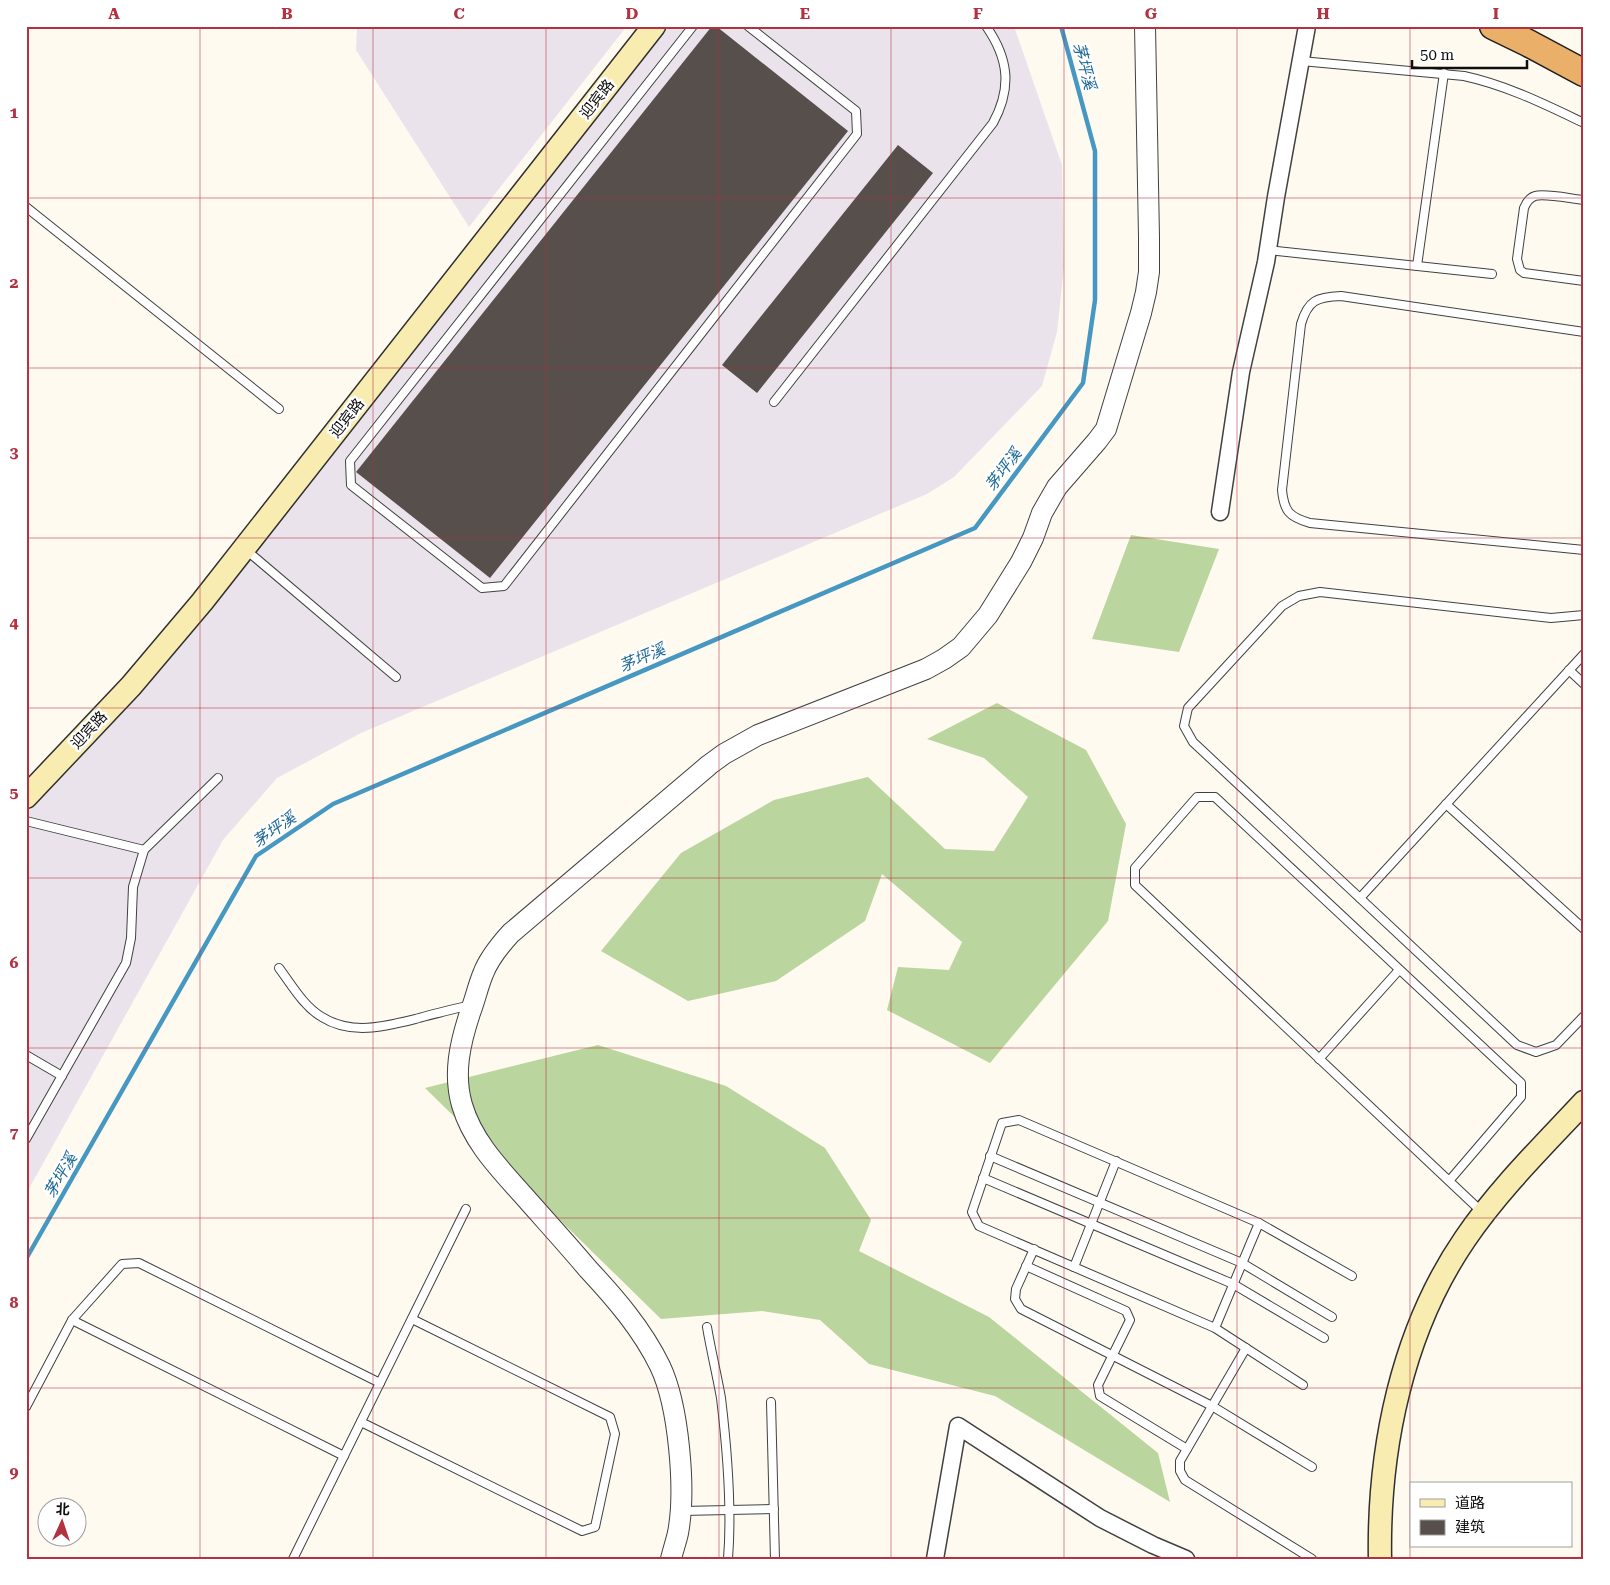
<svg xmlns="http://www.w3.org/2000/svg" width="1610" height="1585" font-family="'Roboto Serif','Noto Sans SC',serif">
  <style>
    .industrial { fill: #eae3ec }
    .forest { fill: #bad59d }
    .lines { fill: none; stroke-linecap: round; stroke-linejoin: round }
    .stream { stroke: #4698c2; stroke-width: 4.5 }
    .building { fill: #564f4b }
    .service-casing { stroke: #414141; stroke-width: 10 }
    .minor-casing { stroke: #414141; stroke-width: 19 }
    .tertiary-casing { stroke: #414141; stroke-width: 22 }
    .secondary-casing { stroke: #303030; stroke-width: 25 }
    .trunk-casing { stroke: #1f1f1f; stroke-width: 29 }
    .service { stroke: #fff; stroke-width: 8 }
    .minor { stroke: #fff; stroke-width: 16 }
    .tertiary { stroke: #fff; stroke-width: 20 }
    .secondary { stroke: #f8ecb1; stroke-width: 22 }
    .trunk { stroke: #eab06a; stroke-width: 26 }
    .grid { fill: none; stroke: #b33140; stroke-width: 1; stroke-opacity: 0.55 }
    .labels { text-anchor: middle; stroke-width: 5; stroke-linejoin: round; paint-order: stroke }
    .street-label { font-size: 15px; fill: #0e0e0e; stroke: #fff }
    .water-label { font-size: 16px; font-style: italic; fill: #216a96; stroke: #fff }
    .neatline { fill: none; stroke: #b33140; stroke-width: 2 }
    .grid-label { font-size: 16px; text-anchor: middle; font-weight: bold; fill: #b33140 }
  </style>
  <rect width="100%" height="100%" fill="#fefaf0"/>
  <!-- industrial -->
  <g class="industrial">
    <polygon points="360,26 627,26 469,227 356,50 357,29"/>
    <polygon points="662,26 1014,26 1062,165 1064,267 1057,332 1042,386 954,477 927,494 361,733 277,778 223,840 26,1194 26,813 75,764"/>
  </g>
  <!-- forest -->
  <g class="forest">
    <polygon points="1131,535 1219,549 1179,652 1092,639"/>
    <polygon points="997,703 1086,750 1126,824 1108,921 990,1063 887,1010 898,967 949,970 962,942 882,874 865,921 776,981 688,1001 601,951 681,853 774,800 868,777 945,849 994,851 1028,797 984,758 927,739"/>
    <polygon points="598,1045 726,1086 825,1148 871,1220 859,1251 989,1317 1158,1453 1170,1502 995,1396 869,1364 820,1320 762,1311 661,1319 425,1088"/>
  </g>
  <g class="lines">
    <!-- stream -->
    <polyline class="stream" points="26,1259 256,856 333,804 975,528 1083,383 1095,300 1095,151 1061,26"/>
  </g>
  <!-- building -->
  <g class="building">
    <polygon points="712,26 716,26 848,131 490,578 356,472"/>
    <polygon points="898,145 933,173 757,393 722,365"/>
  </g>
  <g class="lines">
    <defs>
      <g id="service">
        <polyline points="693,26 350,461 351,485 482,588 504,586 857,134 856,111 748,26"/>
        <path d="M1301,61L1464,76C1506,85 1544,104 1584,123"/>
        <path d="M1584,200C1572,199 1545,193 1535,196C1529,198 1526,203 1524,208L1517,259L1520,270L1524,273L1584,281"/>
        <polyline points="26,207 279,409"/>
        <polyline points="1268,250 1492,274"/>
        <polyline points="1417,266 1444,73"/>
        <path d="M1584,332L1341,296C1317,297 1308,300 1301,324L1282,490C1284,511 1289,517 1310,523L1584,550"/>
        <path d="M774,402L993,123C1012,88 1009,59 986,26"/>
        <polyline points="245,549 396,677"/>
        <polyline points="1584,615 1551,618 1320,592 1299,596 1282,606 1188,708 1184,726 1193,742 1517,1045 1536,1052 1556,1045 1584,1016"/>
        <polyline points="1569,670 1584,684"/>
        <polyline points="1446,804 1584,929"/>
        <polyline points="26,821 144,850"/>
        <polyline points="1360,898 1584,654"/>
        <path d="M279,968C291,984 304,1007 322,1017C352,1036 387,1026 419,1018C437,1013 454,1009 471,1005"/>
        <polyline points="26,1055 62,1076"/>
        <polyline points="1319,1059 1399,970"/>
        <polyline points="26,1139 126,963 131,938 133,887 144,850 218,778"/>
        <polyline points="990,1156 1242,1263 1332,1317"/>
        <polyline points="983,1178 1233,1284 1324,1338"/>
        <polyline points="1449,1181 1521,1097 1521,1083 1215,797 1197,797 1135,868 1135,885 1483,1213"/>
        <polyline points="1034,1249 1016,1289 1015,1299 1021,1309 1212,1406 1312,1467"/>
        <polyline points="1026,1266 1126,1311 1130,1320 1098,1385 1100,1396 1187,1449"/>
        <polyline points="1074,1267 1116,1161"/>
        <polyline points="72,1320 344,1456"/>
        <path d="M707,1327C711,1351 717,1375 721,1398C727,1448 732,1509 728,1559"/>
        <polyline points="1215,1328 1259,1223"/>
        <polyline points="1246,1348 1180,1461 1180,1471 1185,1480 1312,1559"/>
        <polyline points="1303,1385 1215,1328 979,1226 972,1212 1002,1123 1019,1120 1259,1223 1352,1276"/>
        <polyline points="771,1402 775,1559"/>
        <polyline points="26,1407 72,1320 122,1264 139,1263 380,1383"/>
        <polyline points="361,1422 582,1531 595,1527 615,1434 610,1417 412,1319"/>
        <polyline points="682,1511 774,1509"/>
        <polyline points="293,1559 466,1209"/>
      </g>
      <g id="minor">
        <polyline points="1220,512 1241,372 1266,262 1276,197 1307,26"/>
        <polyline points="935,1559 958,1426 1100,1518 1153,1545 1186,1559"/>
      </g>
      <path id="tertiary" d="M671,1559C673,1550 676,1542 678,1533C686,1490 679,1406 660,1366C642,1329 615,1298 588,1269C567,1244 545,1220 523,1195C499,1168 473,1142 462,1105C453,1074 460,1043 470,1013C475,1000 478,986 483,974C489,958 500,945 511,933L709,765L724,754L758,735L926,669L944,659L961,647L988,615L1021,562L1033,538L1042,513L1057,487L1097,441L1106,429L1141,313L1146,292L1149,272V237L1145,26"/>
      <g id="secondary">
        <polyline points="26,797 131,686 202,602 654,26"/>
        <path d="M1380,1559C1378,1449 1402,1331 1465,1239C1499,1189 1543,1146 1584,1102"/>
      </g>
      <polyline id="trunk" points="1493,26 1528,43 1584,73"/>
    </defs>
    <!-- service casing -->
    <use href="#service" class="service-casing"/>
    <!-- minor casing -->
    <use href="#minor" class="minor-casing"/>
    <!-- tertiary casing -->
    <use href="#tertiary" class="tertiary-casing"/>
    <!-- secondary casing -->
    <use href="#secondary" class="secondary-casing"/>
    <!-- trunk casing -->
    <use href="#trunk" class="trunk-casing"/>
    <!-- service -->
    <use href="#service" class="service"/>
    <!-- minor -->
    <use href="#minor" class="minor"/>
    <!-- tertiary -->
    <use href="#tertiary" class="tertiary"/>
    <!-- secondary -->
    <use href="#secondary" class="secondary"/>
    <!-- trunk -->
    <use href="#trunk" class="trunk"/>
  </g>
  <!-- grid -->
  <path class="grid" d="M200,26V1559M373,26V1559M546,26V1559M719,26V1559M891,26V1559M1064,26V1559M1237,26V1559M1410,26V1559M26,198H1584M26,368H1584M26,538H1584M26,708H1584M26,878H1584M26,1048H1584M26,1218H1584M26,1388H1584"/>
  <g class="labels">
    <!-- street labels -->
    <g class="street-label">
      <text transform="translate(597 99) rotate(-52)" y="5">迎宾路</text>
      <text transform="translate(347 418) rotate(-52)" y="5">迎宾路</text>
      <text transform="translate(89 730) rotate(-47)" y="5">迎宾路</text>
    </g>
    <!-- water labels -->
    <g class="water-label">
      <text transform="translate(1085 66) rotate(75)" y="6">茅坪溪</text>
      <text transform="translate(1003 469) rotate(-53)" y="6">茅坪溪</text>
      <text transform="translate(642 657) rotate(-23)" y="6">茅坪溪</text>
      <text transform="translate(274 829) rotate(-35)" y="6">茅坪溪</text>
      <text transform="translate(60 1175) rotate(-60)" y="6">茅坪溪</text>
    </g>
  </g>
  <!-- border -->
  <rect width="1610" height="1585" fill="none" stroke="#ffffff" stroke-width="55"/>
  <!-- legend -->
  <rect x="1410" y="1482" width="162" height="65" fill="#ffffff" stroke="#9f9f9f"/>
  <rect x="1420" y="1499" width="25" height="8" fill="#f8ecb1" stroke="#9f9f9f"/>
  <text x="1455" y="1508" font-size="15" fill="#0e0e0e">道路</text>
  <rect x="1420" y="1520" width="25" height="15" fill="#564f4b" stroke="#9f9f9f"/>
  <text x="1455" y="1532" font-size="15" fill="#0e0e0e">建筑</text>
  <!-- north arrow -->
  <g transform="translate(62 1522) rotate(3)"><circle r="24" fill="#ffffff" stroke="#9f9f9f"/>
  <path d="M0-4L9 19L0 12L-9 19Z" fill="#b33140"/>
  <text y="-8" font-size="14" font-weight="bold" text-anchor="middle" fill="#0e0e0e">北</text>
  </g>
  <!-- scale -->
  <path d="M1412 60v8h115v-8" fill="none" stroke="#0e0e0e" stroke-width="2.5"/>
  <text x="1420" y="60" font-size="15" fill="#0e0e0e" stroke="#ffffff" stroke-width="4" paint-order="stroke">50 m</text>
  <rect x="28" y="28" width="1554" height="1530" class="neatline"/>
  <g class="grid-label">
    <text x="114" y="19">A</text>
    <text x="287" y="19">B</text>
    <text x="459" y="19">C</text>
    <text x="632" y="19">D</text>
    <text x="805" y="19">E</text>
    <text x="978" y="19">F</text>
    <text x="1151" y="19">G</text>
    <text x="1323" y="19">H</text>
    <text x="1496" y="19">I</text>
    <text x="14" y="118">1</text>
    <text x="14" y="288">2</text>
    <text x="14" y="458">3</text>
    <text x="14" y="628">4</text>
    <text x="14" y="798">5</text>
    <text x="14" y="968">6</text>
    <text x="14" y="1138">7</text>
    <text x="14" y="1308">8</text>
    <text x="14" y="1478">9</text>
  </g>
</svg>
